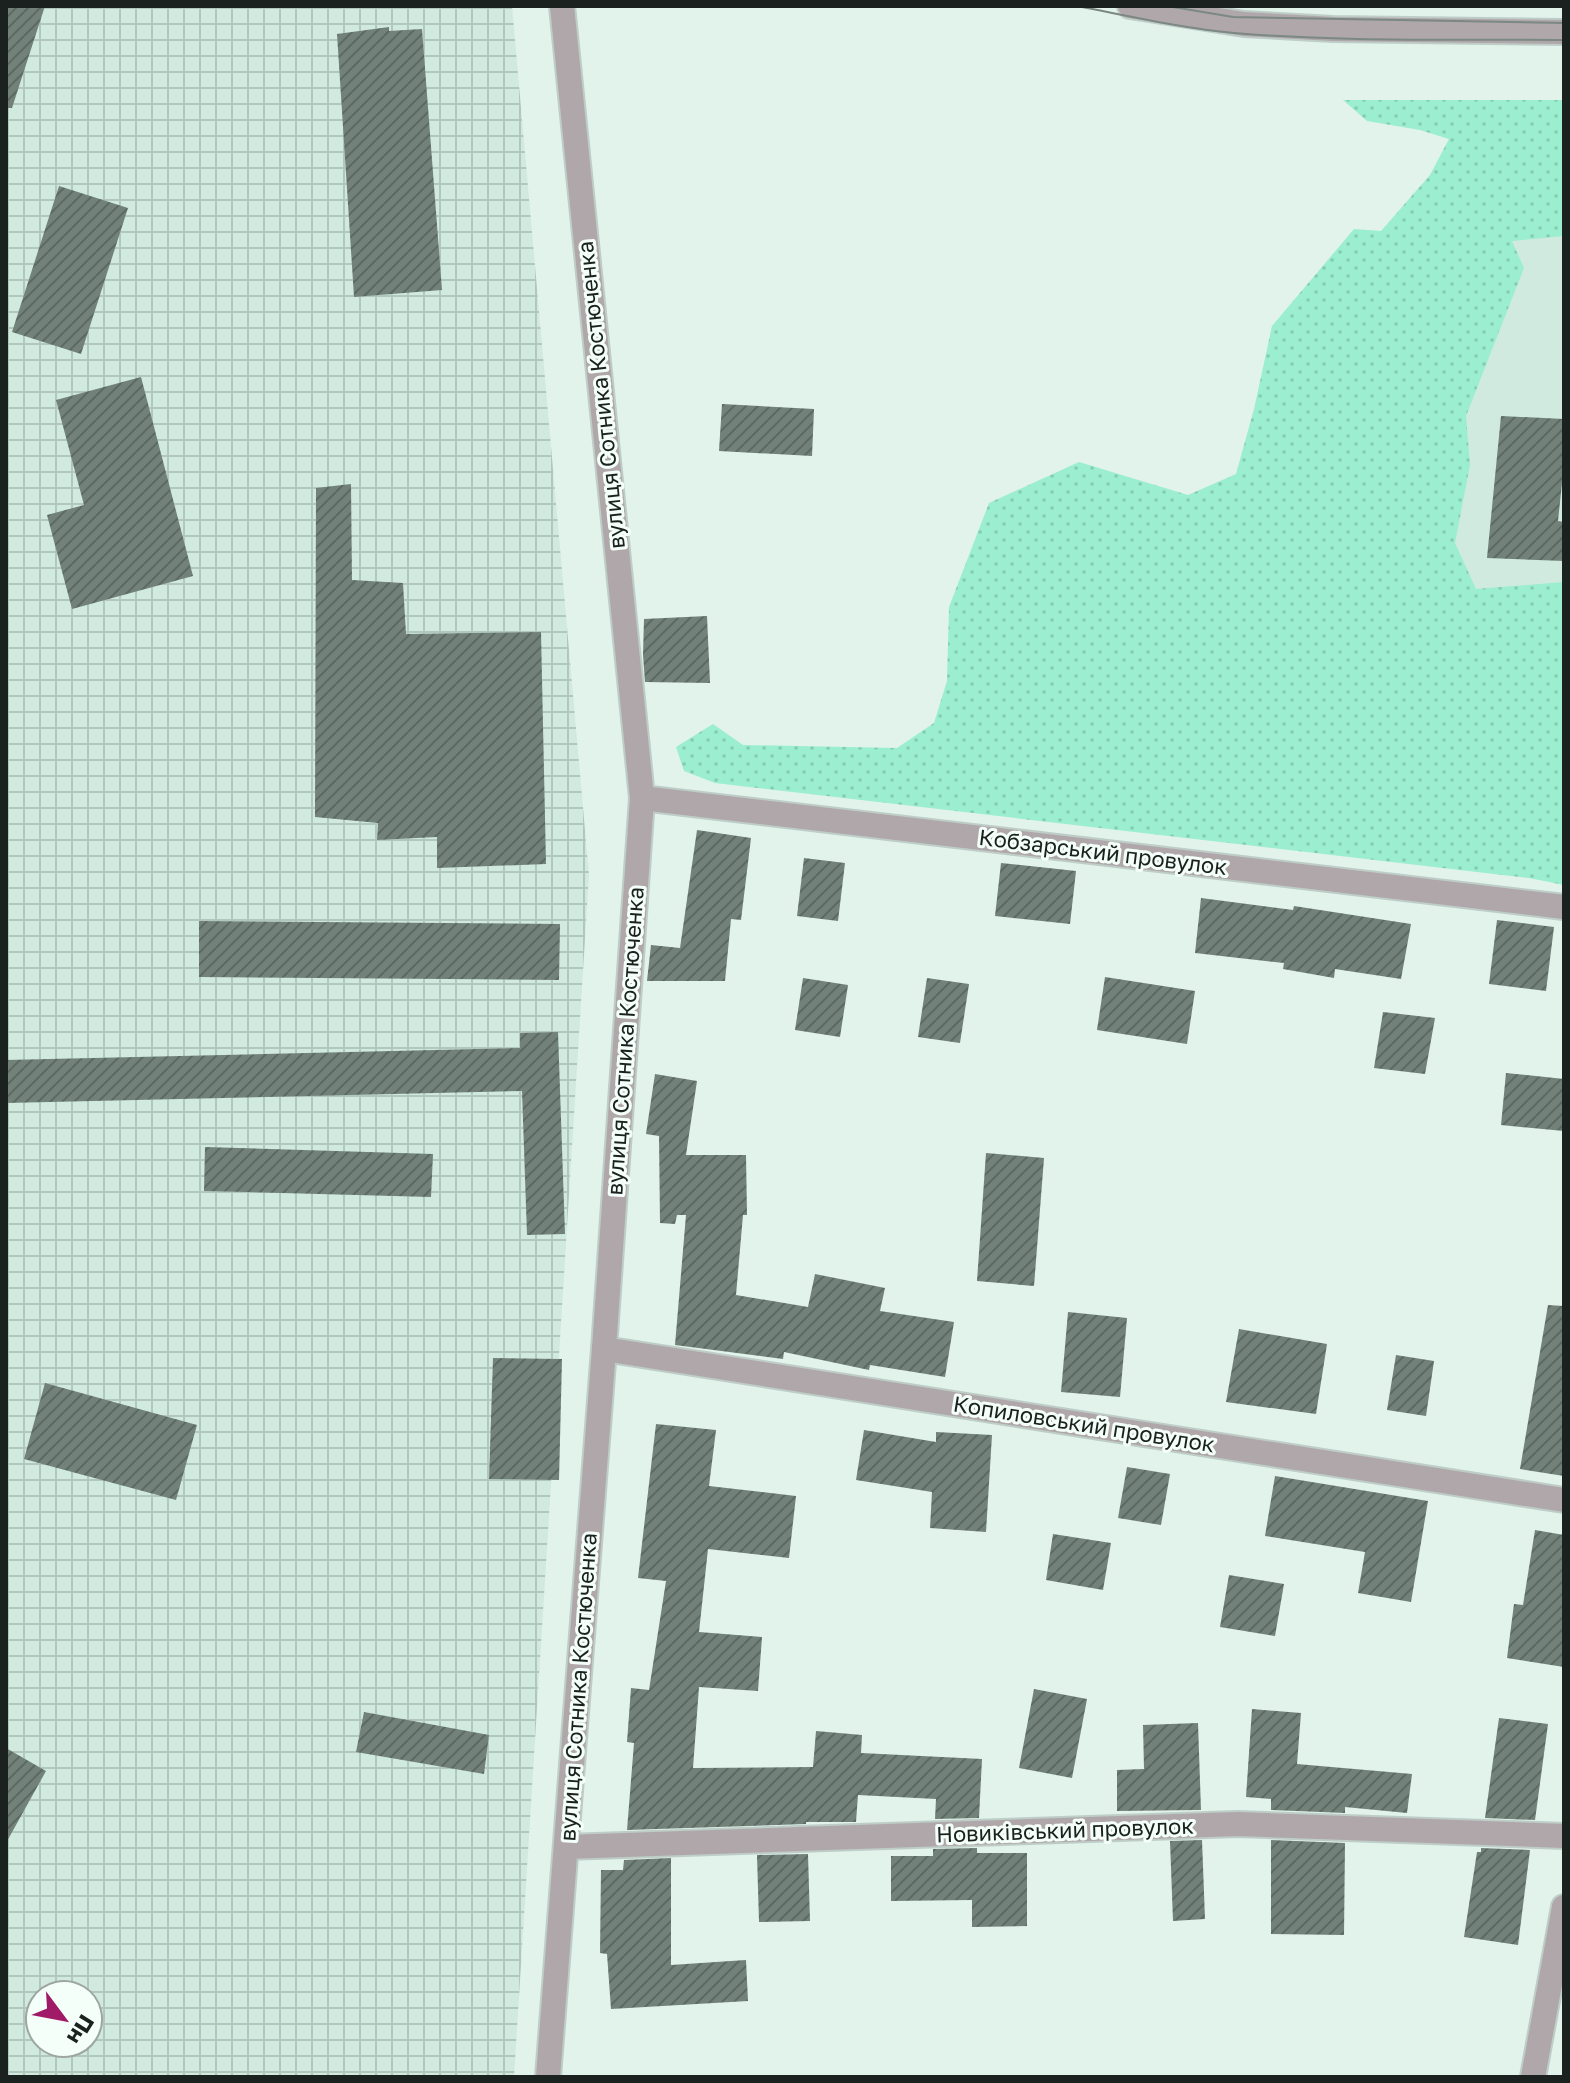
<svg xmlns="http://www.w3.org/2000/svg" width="1570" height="2083" font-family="'Golos Text',sans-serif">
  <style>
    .built { fill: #d0eadf }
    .industrial { fill: url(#industrial-grid); fill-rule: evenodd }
    .grass { fill: url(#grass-dots) }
    .building { fill: url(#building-hatch) }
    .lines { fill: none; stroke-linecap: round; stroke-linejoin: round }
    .minor-casing { stroke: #becdc7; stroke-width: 28 }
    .minor { stroke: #afa7aa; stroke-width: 24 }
    .tram { stroke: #7c8883; stroke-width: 2 }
    .labels { text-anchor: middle; stroke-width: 6; stroke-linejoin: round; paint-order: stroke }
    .street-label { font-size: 22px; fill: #1a211e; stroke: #f4fffa }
  </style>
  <defs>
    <pattern id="industrial-grid" width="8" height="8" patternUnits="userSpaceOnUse" patternTransform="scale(2)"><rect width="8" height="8" fill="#d0eadf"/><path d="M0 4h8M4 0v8" fill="none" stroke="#b2c8bf"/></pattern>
    <pattern id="grass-dots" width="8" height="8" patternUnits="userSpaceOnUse" patternTransform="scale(2)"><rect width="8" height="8" fill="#9beecf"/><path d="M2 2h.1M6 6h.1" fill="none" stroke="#85ccb1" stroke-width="1.8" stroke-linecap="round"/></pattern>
    <pattern id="building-hatch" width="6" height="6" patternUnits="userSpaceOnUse" patternTransform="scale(2)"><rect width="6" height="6" fill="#72827b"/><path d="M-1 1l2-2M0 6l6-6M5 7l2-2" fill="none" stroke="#5d6a64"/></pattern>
  </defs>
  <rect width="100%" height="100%" fill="#e2f3ec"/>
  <!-- built -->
  <polygon class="built" points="1412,194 1564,203 1564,658 1383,647"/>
  <!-- industrial -->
  <path class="industrial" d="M6,6H512L589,875L514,2077H6ZM40,1995H88V2043H40Z"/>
  <!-- grass -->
  <polygon class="grass" points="1343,100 1564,100 1564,236 1512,241 1524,268 1466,416 1470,465 1455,543 1476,589 1564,582 1564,885 1529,878 715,783 684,771 676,747 713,724 743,745 897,748 934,723 947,681 949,607 989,503 1079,462 1188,495 1236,474 1254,409 1272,326 1354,229 1381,231 1430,175 1449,139 1420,130 1367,121"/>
  <!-- building -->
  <g class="building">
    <polygon points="6,6 45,6 12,108 6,108"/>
    <polygon points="389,27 389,31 422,29 442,290 354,297 337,34"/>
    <polygon points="59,186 128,208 81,354 12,332"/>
    <polygon points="141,377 193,576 72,609 47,515 84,505 56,400"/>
    <polygon points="722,404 814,409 812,456 719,451"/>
    <polygon points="1501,416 1564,419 1564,464 1558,521 1564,522 1564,561 1487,558"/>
    <polygon points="351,484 352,580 403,583 406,634 541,632 546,864 437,868 437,837 377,840 378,823 315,817 316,488"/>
    <polygon points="707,616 710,683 645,682 643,655 644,619"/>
    <polygon points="697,830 751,838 741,920 731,919 725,981 647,981 651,945 680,948"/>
    <polygon points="804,858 845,863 838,921 797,916"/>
    <polygon points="1001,863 1076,871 1070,924 995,916"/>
    <polygon points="1201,898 1293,910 1294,906 1411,924 1401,979 1335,969 1334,978 1283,969 1284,963 1195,953"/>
    <polygon points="1497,920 1554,927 1546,991 1489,984"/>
    <polygon points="199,921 560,924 559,980 199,977"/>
    <polygon points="1105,977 1195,991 1187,1044 1097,1030"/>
    <polygon points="803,978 848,985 840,1037 795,1030"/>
    <polygon points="927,978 969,984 960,1043 918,1037"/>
    <polygon points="1383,1012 1435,1018 1425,1074 1374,1068"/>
    <polygon points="558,1032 565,1234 527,1235 522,1091 6,1103 6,1060 520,1048 520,1033"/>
    <polygon points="1506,1073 1564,1079 1564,1131 1501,1125"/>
    <polygon points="655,1074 697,1081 686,1155 746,1155 747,1215 743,1215 736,1295 808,1307 815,1274 885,1288 880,1311 954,1322 945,1377 870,1365 869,1370 784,1352 783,1359 675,1345 686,1215 677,1215 675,1224 660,1223 659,1136 646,1134"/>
    <polygon points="205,1147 433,1154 431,1197 204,1191"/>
    <polygon points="986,1153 1044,1158 1034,1286 977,1281"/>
    <polygon points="1548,1305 1564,1306 1564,1476 1520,1469"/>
    <polygon points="1068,1312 1127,1318 1120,1397 1061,1392"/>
    <polygon points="1239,1329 1327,1344 1316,1414 1226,1402"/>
    <polygon points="1396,1355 1434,1361 1426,1416 1387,1410"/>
    <polygon points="493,1358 562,1359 559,1480 489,1479"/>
    <polygon points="45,1383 197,1425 176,1500 24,1459"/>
    <polygon points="656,1424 716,1430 709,1486 796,1496 789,1558 708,1549 699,1632 762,1637 758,1691 699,1687 693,1768 813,1767 816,1731 862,1735 861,1753 982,1759 979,1818 935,1819 936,1799 858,1795 856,1822 806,1822 806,1824 627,1830 634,1743 627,1742 631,1688 649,1690 666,1581 638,1578"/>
    <polygon points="864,1430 936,1442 936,1432 992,1435 986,1532 930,1528 932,1492 856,1480"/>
    <polygon points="1127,1467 1170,1474 1161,1525 1118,1518"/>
    <polygon points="1275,1476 1428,1501 1411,1602 1358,1593 1365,1552 1265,1536"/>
    <polygon points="1535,1530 1564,1535 1564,1667 1507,1658 1514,1604 1523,1605"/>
    <polygon points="1053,1534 1111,1543 1103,1590 1046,1580"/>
    <polygon points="1229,1575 1284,1584 1275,1636 1220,1627"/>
    <polygon points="1034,1689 1087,1699 1072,1778 1019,1768"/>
    <polygon points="1252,1709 1301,1713 1297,1764 1412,1774 1407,1813 1345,1807 1345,1813 1271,1810 1271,1799 1246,1797"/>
    <polygon points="364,1712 489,1735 484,1774 356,1752"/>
    <polygon points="1499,1718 1548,1724 1535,1820 1485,1818"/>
    <polygon points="1198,1723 1201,1810 1117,1811 1117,1770 1144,1769 1143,1725"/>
    <polygon points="6,1748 46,1771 6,1843"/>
    <polygon points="1202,1840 1205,1919 1173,1921 1170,1841"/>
    <polygon points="1271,1840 1345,1843 1344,1935 1271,1934"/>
    <polygon points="977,1848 977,1853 1027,1853 1027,1926 972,1927 972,1900 891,1901 891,1856 933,1856 933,1849"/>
    <polygon points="1481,1848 1530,1850 1518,1945 1464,1937 1477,1852 1481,1852"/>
    <polygon points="808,1854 810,1921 759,1922 757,1855"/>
    <polygon points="671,1858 671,1965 746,1960 748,2001 611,2009 607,1954 600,1953 601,1870 623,1870 624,1860"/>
  </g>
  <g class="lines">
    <defs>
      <g id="minor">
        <polyline points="1130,6 1244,24 1333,29 1564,32"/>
        <polyline points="642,798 1564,907"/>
        <polyline points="604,1349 1564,1500"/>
        <polyline points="566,1847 1238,1824 1564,1836"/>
        <polyline points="548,2077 604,1349 642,798 562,6"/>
        <polyline points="1533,2077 1564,1907"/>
      </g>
    </defs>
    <!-- minor casing -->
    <use href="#minor" class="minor-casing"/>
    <!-- minor -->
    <use href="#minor" class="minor"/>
    <!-- tram -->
    <g class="tram">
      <path d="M1077,6C1129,16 1181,28 1234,33C1343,42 1454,39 1564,40"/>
      <polyline points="1167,6 1233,17 1564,23"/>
    </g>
  </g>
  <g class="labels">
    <!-- street labels -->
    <g class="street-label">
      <text transform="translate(601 395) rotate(-96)" y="8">вулиця Сотника Костюченка</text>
      <text transform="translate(1103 852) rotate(7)" y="8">Кобзарський провулок</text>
      <text transform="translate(625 1041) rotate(-86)" y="8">вулиця Сотника Костюченка</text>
      <text transform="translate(1084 1424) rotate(9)" y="8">Копиловський провулок</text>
      <text transform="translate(578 1687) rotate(-86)" y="8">вулиця Сотника Костюченка</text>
      <text transform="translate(1065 1830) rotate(-2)" y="8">Новиківський провулок</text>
    </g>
  </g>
  <!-- border -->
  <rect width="1570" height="2083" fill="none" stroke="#1a211e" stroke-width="16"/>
  <!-- north arrow -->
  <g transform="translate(64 2019) rotate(122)"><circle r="38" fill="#f4fffa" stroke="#9da6a2" stroke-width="2"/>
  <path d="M0-6L14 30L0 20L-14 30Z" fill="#a01a67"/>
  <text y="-12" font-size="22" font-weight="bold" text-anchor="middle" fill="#1a211e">Пн</text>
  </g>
</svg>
